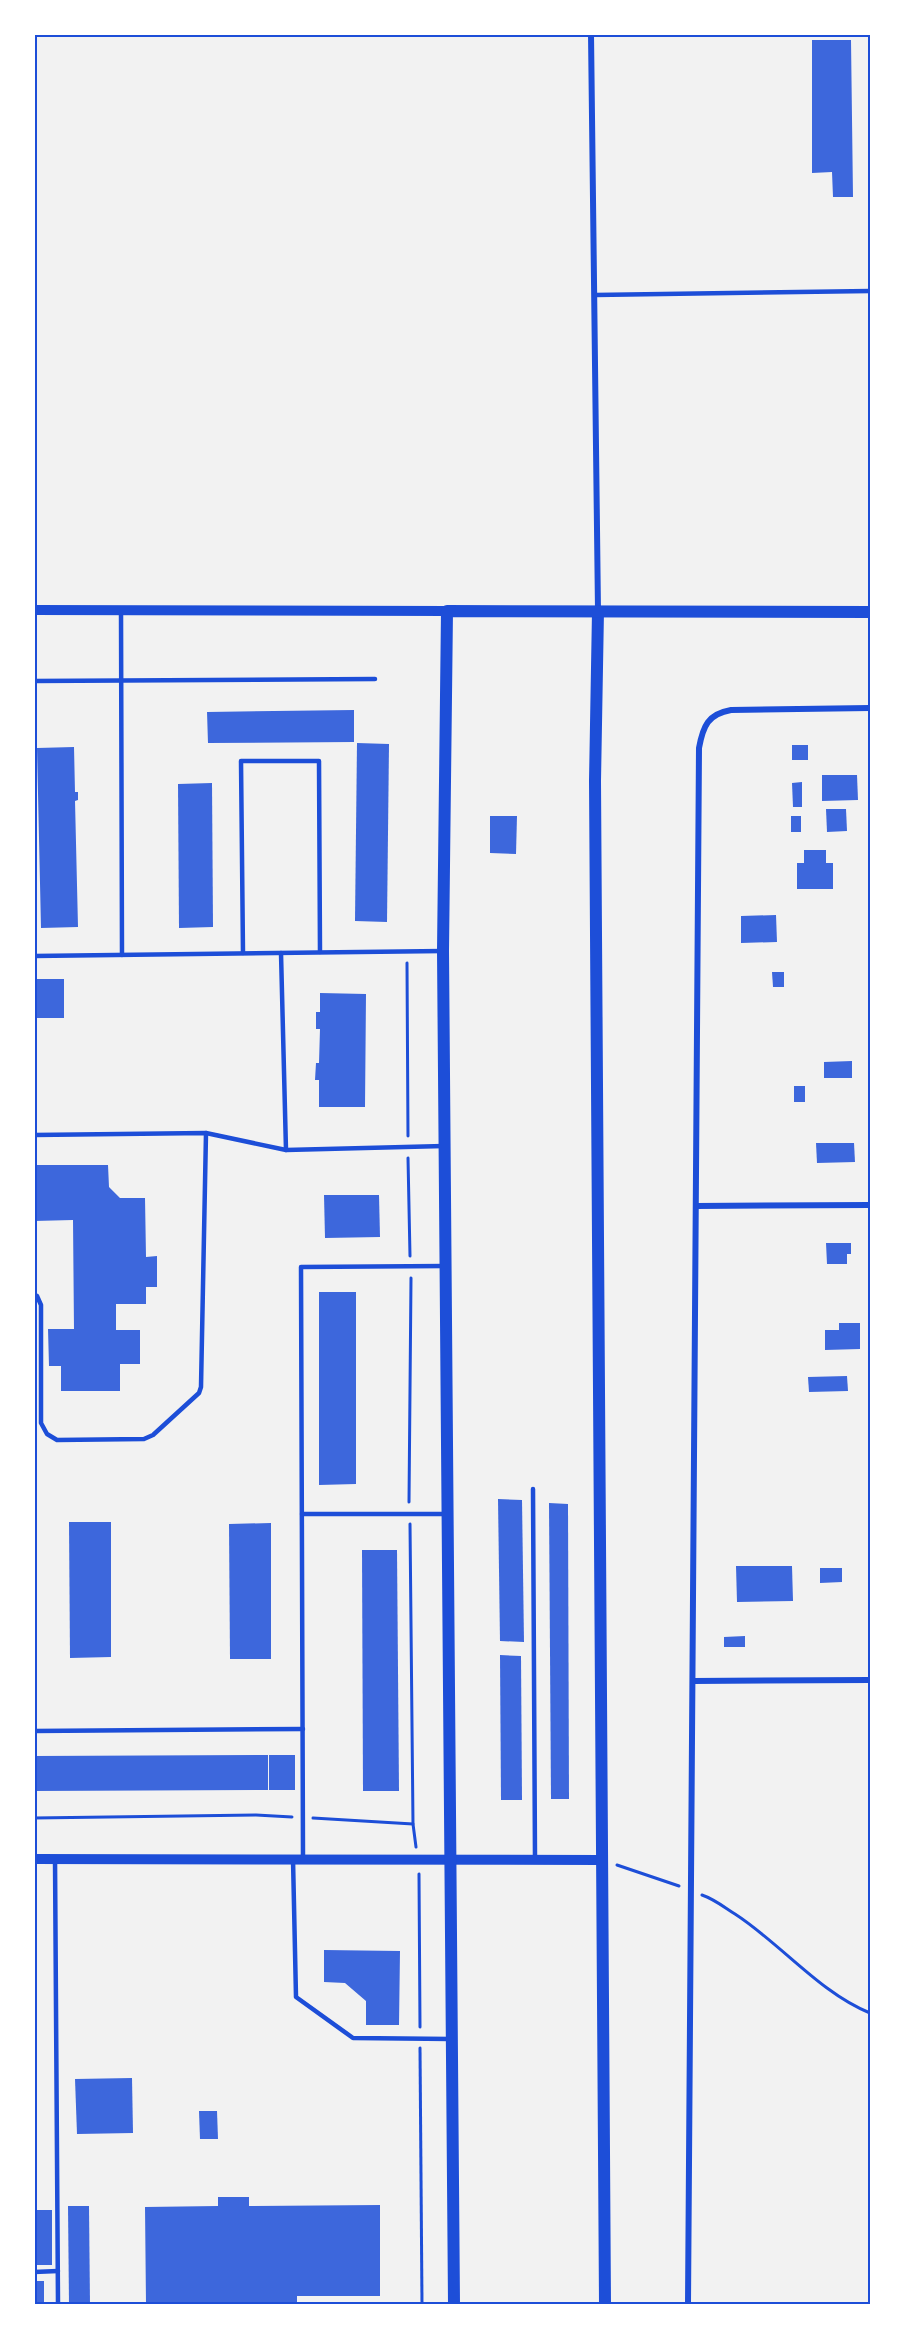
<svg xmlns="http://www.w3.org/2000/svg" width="905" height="2339" font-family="Ubuntu,sans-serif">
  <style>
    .building { fill: #3d67dc }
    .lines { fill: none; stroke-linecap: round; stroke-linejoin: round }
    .path { stroke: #1d4ed8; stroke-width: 3 }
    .service { stroke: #1d4ed8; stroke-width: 4.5 }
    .minor { stroke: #1d4ed8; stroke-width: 6 }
    .tertiary { stroke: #1d4ed8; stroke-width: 10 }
    .secondary { stroke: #1d4ed8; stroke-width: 12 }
    .neatline { fill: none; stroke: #1d4ed8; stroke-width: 2 }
  </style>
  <rect width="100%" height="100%" fill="#f2f2f2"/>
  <!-- building -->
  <g class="building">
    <polygon points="812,40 851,40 853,197 833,197 832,172 812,173"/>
    <polygon points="354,710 354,742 208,743 207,712"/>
    <polygon points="357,743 389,744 387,922 355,921"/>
    <rect x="792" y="745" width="16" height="15"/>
    <polygon points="74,747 75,792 78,792 78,800 75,801 78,927 41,928 37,748"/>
    <polygon points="822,775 857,775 858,800 822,801"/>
    <polygon points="802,782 802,807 793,807 792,783"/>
    <polygon points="212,783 213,927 179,928 178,784"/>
    <polygon points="826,809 846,809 847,831 827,832"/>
    <polygon points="490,816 517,816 516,854 490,853"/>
    <rect x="791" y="816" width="10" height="16"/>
    <polygon points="804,850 826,850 826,863 833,863 833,889 797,889 797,863 804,863"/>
    <polygon points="776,915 777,942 741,943 741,916"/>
    <polygon points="772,972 784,972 784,987 773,987"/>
    <rect x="34" y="979" width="30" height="39"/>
    <polygon points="320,993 366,994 365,1107 319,1107 319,1080 315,1080 316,1063 319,1063 320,1029 316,1029 316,1012 320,1012"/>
    <polygon points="852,1061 852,1078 824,1078 824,1062"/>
    <rect x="794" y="1086" width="11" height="16"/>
    <polygon points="816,1143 854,1143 855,1162 817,1163"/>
    <polygon points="34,1165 108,1165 109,1187 120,1198 145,1198 146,1257 157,1256 157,1287 146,1287 146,1304 116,1304 116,1330 140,1330 140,1364 120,1364 120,1391 61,1391 61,1366 49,1366 48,1329 74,1329 73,1220 34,1221"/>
    <polygon points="324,1195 379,1195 380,1237 325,1238"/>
    <polygon points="826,1243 851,1243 851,1254 847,1254 847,1264 827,1264"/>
    <polygon points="319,1292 356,1292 356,1484 319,1485"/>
    <polygon points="839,1323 860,1323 860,1349 825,1350 825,1330 839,1330"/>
    <polygon points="847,1376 848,1391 809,1392 808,1377"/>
    <polygon points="498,1499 522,1500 524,1642 500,1641"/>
    <polygon points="549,1503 568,1504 569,1799 551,1799"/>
    <polygon points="69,1522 111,1522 111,1657 70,1658"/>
    <polygon points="271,1523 271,1659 230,1659 229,1524"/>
    <polygon points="362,1550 397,1550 399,1791 363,1791"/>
    <polygon points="736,1566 792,1566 793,1601 737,1602"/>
    <polygon points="820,1568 842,1568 842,1582 820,1583"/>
    <polygon points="745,1636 745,1647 724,1647 724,1637"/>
    <polygon points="500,1655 521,1656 522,1800 501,1800"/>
    <polygon points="268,1755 268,1790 34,1791 34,1756"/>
    <rect x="269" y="1755" width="26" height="35"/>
    <polygon points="324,1950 400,1951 399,2025 366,2025 366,2001 345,1983 324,1982"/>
    <polygon points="132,2078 133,2133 77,2134 75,2079"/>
    <polygon points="199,2111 217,2111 218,2139 200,2139"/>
    <polygon points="218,2197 249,2197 249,2206 380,2205 380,2296 297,2296 297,2304 146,2304 145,2207 218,2206"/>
    <polygon points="68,2206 89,2206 90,2304 69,2304"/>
    <rect x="34" y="2210" width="18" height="55"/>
    <rect x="34" y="2281" width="10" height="23"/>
  </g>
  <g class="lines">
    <!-- path -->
    <g class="path">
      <polyline points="407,963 408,1136"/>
      <polyline points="408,1158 410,1256"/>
      <polyline points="409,1502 411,1278"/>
      <polyline points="410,1524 413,1824 416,1847"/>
      <polyline points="34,1818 256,1815 292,1817"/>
      <polyline points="313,1818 413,1824"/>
      <polyline points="617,1865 679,1886"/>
      <polyline points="419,1874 420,2027"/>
      <path d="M702,1895C714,1899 724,1907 735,1914C780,1943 820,1993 870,2013"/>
      <polyline points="420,2048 422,2304"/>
    </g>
    <!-- service -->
    <g class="service">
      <polyline points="595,295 870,291"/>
      <polyline points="121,610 122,955"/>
      <polyline points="34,681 375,679"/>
      <polyline points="243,953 241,761 319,761 320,952"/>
      <polyline points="281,953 286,1150 444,1146"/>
      <polyline points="34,956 443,951"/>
      <polyline points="34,1135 206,1133 286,1150"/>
      <polyline points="34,1295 37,1296 41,1305 41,1423 47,1434 57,1440 144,1439 153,1435 199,1393 201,1387 206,1133"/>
      <polyline points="533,1489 535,1859"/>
      <polyline points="302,1514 446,1514"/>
      <polyline points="34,1731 303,1729"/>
      <polyline points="55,1858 58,2304"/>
      <polyline points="303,1858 301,1267 445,1266"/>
      <polyline points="293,1859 296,1997 353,2038 451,2039"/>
      <polyline points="34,2272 58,2271"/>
    </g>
    <!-- minor -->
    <g class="minor">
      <polyline points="591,34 598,611"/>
      <polyline points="696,1206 870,1205"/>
      <polyline points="693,1681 870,1680"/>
      <path d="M688,2304L699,748C703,726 708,714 731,710L870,708"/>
    </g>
    <!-- tertiary -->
    <g class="tertiary">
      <polyline points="34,610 447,611"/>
      <polyline points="34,1859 601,1860"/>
    </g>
    <!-- secondary -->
    <g class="secondary">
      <polyline points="598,611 595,781 605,2304"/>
      <polyline points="454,2304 443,951 447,611 870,612"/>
    </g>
  </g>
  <!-- border -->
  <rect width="905" height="2339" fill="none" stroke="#ffffff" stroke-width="72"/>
  <rect x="36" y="36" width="833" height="2267" class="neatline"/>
</svg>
